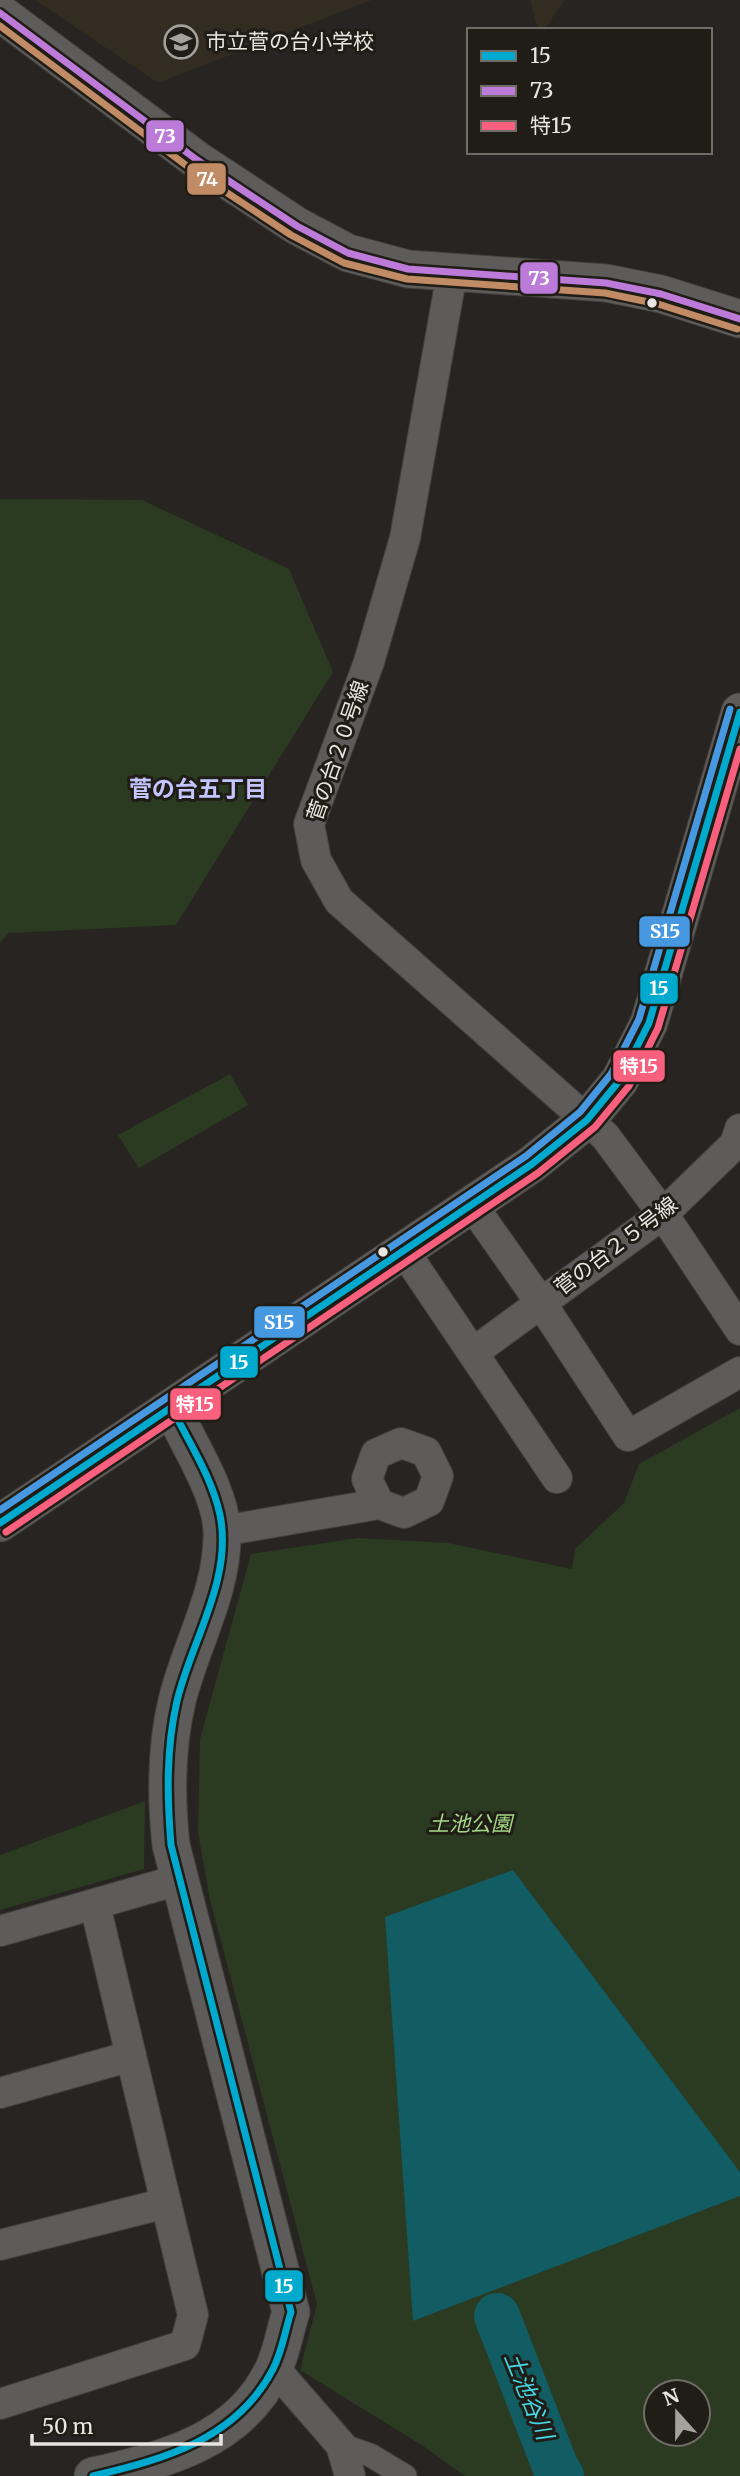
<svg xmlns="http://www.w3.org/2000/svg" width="740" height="2476" font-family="Merriweather,'Noto Sans JP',serif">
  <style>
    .built { fill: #322c21 }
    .green { fill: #2b3b21; fill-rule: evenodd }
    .water { fill: #125c63 }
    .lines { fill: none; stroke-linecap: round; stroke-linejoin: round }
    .river { stroke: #125c63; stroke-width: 46 }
    .pedestrian-casing { stroke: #43413e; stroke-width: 25 }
    .minor-casing { stroke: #43413e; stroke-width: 32 }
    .tertiary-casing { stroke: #43413e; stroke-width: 39 }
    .pedestrian { stroke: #5e5c5a; stroke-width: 23 }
    .minor { stroke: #5e5c5a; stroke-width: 30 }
    .tertiary { stroke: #5e5c5a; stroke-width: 37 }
    .bus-1-casing { stroke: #201c16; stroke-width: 12 }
    .bus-2-casing { stroke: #201c16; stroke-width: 12 }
    .bus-3-casing { stroke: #201c16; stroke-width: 12 }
    .bus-4-casing { stroke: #201c16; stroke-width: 12 }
    .bus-5-casing { stroke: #201c16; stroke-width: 12 }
    .bus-1 { stroke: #00a9ce; stroke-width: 7 }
    .bus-2 { stroke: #bd7bd9; stroke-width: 7 }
    .bus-3 { stroke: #f8607d; stroke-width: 7 }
    .bus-4 { stroke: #4699e1; stroke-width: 7 }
    .bus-5 { stroke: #c18c65; stroke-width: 7 }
    .bus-dot { fill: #e9e6e2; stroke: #201c16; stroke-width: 2.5 }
    .labels { text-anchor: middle; stroke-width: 6; stroke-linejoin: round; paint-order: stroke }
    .poi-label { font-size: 21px; fill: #e9e6e2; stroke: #201c16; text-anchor: start }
    .street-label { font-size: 21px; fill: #e9e6e2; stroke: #201c16 }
    .park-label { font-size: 21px; font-style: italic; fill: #a3d887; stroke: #201c16 }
    .neighbourhood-label { font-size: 23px; font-weight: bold; fill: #c4c4fe; stroke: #201c16 }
    .water-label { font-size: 23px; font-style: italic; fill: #45d6e3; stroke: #201c16 }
    .line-badge { stroke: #201c16; stroke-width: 2.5 }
    .badge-label { font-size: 19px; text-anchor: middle; font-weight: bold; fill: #fff }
  </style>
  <rect width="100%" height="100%" fill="#272421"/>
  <!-- built -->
  <g class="built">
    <polygon points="35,0 372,0 158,83"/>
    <polygon points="530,0 565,0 544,30 538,30"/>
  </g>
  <!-- green -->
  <g class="green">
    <polygon points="0,499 142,500 289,569 333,672 176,925 9,933 0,942"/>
    <polygon points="230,1074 248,1105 139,1168 118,1135"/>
    <path d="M740,1408V2476H465L423,2446L300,2370L317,2304L210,1900L198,1833L200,1739L251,1554L358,1538L448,1543L572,1569L575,1549L624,1503L639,1464ZM656,2392H698V2434H656Z"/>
    <polygon points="145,1801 144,1869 0,1910 0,1855"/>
  </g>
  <!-- water -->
  <polygon class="water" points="513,1870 740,2172 740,2196 413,2321 385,1917"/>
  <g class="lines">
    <!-- river -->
    <polyline class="river" points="497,2316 555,2466 561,2476"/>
    <defs>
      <polyline id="pedestrian" points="341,2445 370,2455 405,2476"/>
      <g id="minor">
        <polyline points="452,273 405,538 369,662 309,824 316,860 339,901 605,1136 663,1214 740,1330"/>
        <polyline points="740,1129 735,1144 663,1214 541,1303 628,1436 740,1372"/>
        <polyline points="472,1205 541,1303 474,1352"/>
        <polyline points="404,1251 557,1478"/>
        <polyline points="222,1531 379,1504 404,1513 429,1501 438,1476 426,1452 401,1443 376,1454 367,1479 379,1504"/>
        <polyline points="0,1931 178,1880"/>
        <polyline points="131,2056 166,2203"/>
        <polyline points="0,2093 131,2056 95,1905"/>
        <polyline points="0,2245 166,2203 193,2315 185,2345 0,2404"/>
        <polyline points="274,2368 341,2445 350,2476"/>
      </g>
      <g id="tertiary">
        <polyline points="0,13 197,160 297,226 348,253 408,269 606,283 661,294 740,319"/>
        <polyline points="0,1523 532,1164 587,1120 620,1080 649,1023 740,712"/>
        <path d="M93,2476C164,2460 241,2441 274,2368C282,2351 285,2330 291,2312L171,1845C166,1799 166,1747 177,1701C190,1646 224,1590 222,1531C221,1493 188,1443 172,1408"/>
      </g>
    </defs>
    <!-- pedestrian casing -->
    <use href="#pedestrian" class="pedestrian-casing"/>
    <!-- minor casing -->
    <use href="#minor" class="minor-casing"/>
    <!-- tertiary casing -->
    <use href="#tertiary" class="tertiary-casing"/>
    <!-- pedestrian -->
    <use href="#pedestrian" class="pedestrian"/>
    <!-- minor -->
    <use href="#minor" class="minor"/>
    <!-- tertiary -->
    <use href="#tertiary" class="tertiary"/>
    <defs>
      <g id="bus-1">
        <polyline points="0,1523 532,1164 587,1120 620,1080 649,1023 740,712"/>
        <path d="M93,2476C165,2459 237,2439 273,2369C282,2352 285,2331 291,2312L171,1845C167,1797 166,1748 177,1701C191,1642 233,1579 220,1515C212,1477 189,1443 172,1408"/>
      </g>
      <polyline id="bus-2" points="0,13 197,160 297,226 348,253 408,269 606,283 661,294 740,319"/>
      <polyline id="bus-3" points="6,1532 538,1173 595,1127 629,1086 658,1028 740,749"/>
      <polyline id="bus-4" points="0,1510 526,1156 580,1112 611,1074 639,1019 730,709"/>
      <polyline id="bus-5" points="0,26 191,169 291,235 344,263 407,279 605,293 658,304 737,329"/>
    </defs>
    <!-- bus-1 casing -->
    <use href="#bus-1" class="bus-1-casing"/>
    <!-- bus-2 casing -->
    <use href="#bus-2" class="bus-2-casing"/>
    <!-- bus-3 casing -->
    <use href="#bus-3" class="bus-3-casing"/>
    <!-- bus-4 casing -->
    <use href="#bus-4" class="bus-4-casing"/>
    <!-- bus-5 casing -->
    <use href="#bus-5" class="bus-5-casing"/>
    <!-- bus-1 -->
    <use href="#bus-1" class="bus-1"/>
    <!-- bus-2 -->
    <use href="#bus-2" class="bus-2"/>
    <!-- bus-3 -->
    <use href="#bus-3" class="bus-3"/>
    <!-- bus-4 -->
    <use href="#bus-4" class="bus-4"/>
    <!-- bus-5 -->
    <use href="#bus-5" class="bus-5"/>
  </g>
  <!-- icons -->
  <defs>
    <symbol id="school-ring" viewBox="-11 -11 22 22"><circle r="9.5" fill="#201c16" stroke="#a5a29e" stroke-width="1.5"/><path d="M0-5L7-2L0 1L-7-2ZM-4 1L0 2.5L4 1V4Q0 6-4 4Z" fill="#a5a29e"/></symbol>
  </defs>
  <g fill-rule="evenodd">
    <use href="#school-ring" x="162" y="23" width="38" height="38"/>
  </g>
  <!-- markers -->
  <g class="bus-dot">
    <circle cx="652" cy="303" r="6"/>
    <circle cx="383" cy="1252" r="6"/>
  </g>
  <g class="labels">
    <!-- poi labels -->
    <g class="poi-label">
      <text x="206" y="49">市立菅の台小学校</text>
    </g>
    <!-- street labels -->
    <g class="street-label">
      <text transform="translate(338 751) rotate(-71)" y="7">菅の台２０号線</text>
      <text transform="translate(616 1246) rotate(-37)" y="7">菅の台２５号線</text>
    </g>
    <!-- park labels -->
    <g class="park-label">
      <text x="470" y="1831">土池公園</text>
    </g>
    <!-- neighbourhood labels -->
    <g class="neighbourhood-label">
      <text x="198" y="797">菅の台五丁目</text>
    </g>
    <!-- water labels -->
    <g class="water-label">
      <text transform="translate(529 2396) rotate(68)" y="8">土池谷川</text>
    </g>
  </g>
  <g class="line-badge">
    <rect x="145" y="119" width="40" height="34" rx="7" fill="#bd7bd9"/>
    <rect x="186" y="162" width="41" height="34" rx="7" fill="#c18c65"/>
    <rect x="519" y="261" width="40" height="34" rx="7" fill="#bd7bd9"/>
    <rect x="638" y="915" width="53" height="33" rx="7" fill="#4699e1"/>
    <rect x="639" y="972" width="40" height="33" rx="7" fill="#00a9ce"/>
    <rect x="612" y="1049" width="54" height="34" rx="7" fill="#f8607d"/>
    <rect x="253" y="1305" width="53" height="34" rx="7" fill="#4699e1"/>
    <rect x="219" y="1345" width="40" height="34" rx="7" fill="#00a9ce"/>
    <rect x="169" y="1387" width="53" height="34" rx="7" fill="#f8607d"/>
    <rect x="264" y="2269" width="40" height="34" rx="7" fill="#00a9ce"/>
  </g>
  <g class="badge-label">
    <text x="165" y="143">73</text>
    <text x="207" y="186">74</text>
    <text x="539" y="285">73</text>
    <text x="665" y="938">S15</text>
    <text x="659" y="995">15</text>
    <text x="639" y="1073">特15</text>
    <text x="279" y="1329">S15</text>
    <text x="239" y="1369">15</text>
    <text x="195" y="1411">特15</text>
    <text x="284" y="2293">15</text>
  </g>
  <!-- legend -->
  <rect x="467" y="28" width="245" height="126" fill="#201c16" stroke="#706d68" stroke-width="2"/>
  <rect x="481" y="51" width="35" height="10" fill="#00a9ce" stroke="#706d68" stroke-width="2"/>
  <text x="530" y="63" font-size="21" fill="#e9e6e2">15</text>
  <rect x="481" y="86" width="35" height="10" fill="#bd7bd9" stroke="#706d68" stroke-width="2"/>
  <text x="530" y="98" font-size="21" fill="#e9e6e2">73</text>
  <rect x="481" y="121" width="35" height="10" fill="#f8607d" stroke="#706d68" stroke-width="2"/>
  <text x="530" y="133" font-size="21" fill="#e9e6e2">特15</text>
  <!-- north arrow -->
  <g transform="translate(677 2413) rotate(339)"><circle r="33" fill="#201c16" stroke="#706d68" stroke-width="2"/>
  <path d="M0-5L12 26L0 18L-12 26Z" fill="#a5a29e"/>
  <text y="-10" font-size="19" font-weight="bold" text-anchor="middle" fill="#e9e6e2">N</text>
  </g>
  <!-- scale -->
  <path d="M32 2434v10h189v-10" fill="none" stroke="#e9e6e2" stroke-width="3.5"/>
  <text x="42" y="2434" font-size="21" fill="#e9e6e2" stroke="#201c16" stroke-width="5" paint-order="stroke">50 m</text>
</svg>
